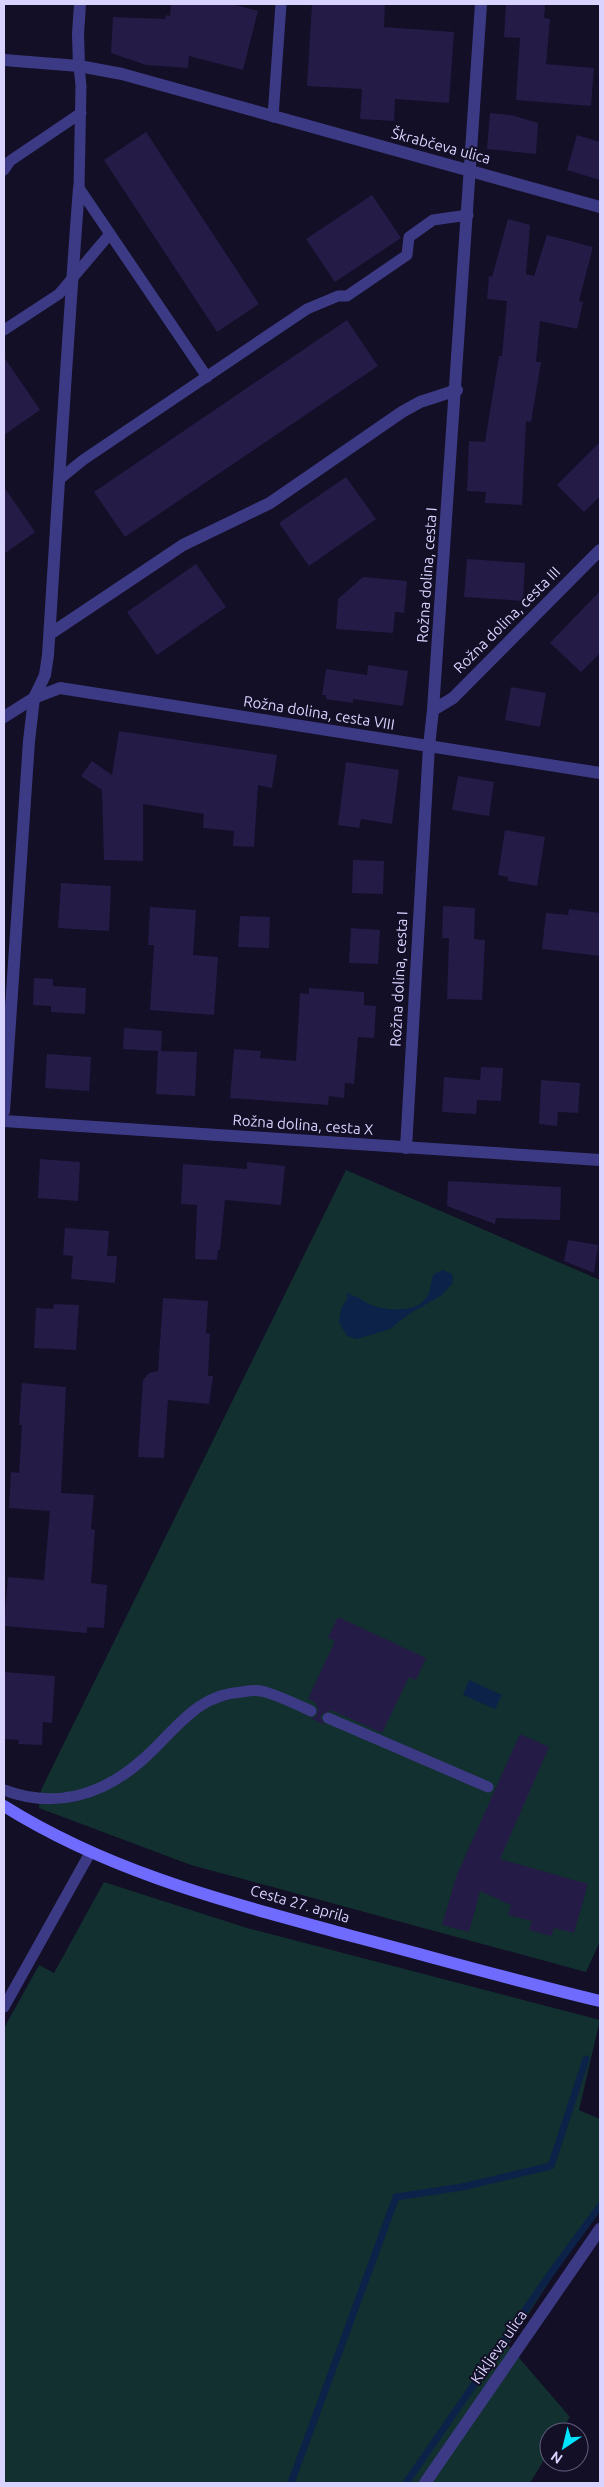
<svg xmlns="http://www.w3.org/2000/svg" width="604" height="2487" font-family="Ubuntu,sans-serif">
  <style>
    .green { fill: #12302f }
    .water { fill: #0c2248 }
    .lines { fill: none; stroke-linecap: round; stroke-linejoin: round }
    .stream { stroke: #0c2248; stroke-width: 7 }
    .building { fill: #241b47 }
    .service { stroke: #3d3a85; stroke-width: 11 }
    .minor { stroke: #3d3a85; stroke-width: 12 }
    .tertiary { stroke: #3d3a85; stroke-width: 12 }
    .secondary { stroke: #6f6bff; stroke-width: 12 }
    .labels { text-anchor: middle; stroke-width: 4; stroke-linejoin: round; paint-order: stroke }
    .street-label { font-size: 15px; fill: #d9d4ff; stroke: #130f26 }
  </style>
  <rect width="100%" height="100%" fill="#130f26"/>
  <!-- green -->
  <g class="green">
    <polygon points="346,1170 600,1280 600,1941 586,1972 191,1865 39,1808 41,1790"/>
    <polygon points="104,1882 247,1928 600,2020 579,2110 600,2119 600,2204 508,2345 570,2417 561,2432 549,2432 549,2452 530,2483 4,2483 4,2028 39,1965 54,1973"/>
  </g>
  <!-- water -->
  <g class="water">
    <path d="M443,1270L452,1274L453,1279L452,1284L442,1295L409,1314L390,1329L357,1339L347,1336L339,1322L341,1308L348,1298L346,1294L349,1293L352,1296C359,1296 362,1301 369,1304C385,1311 420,1315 429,1293C431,1287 431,1280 434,1274Z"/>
    <polygon points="469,1680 502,1695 495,1709 463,1695"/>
  </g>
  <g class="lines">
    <!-- stream -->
    <g class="stream">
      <polyline points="291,2483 396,2197 462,2187 551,2166 586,2059"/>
      <polyline points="406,2483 548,2277 600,2206"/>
    </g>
  </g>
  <!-- building -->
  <g class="building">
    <polygon points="171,4 231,4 258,11 243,70 189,56 188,68 146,65 111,53 113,17 165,19 166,15 170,16"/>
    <polygon points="312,4 385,4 384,27 454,32 449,103 395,99 394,121 360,119 362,89 307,86"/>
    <polygon points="506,4 545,4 544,18 550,19 546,64 594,68 591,106 516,100 520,38 504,37"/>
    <polygon points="490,113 511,115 538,123 536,154 487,149"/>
    <polygon points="146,132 259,304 217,332 104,160"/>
    <polygon points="577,135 600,142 600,180 567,170"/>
    <polygon points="372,195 401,238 335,282 306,239"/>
    <polygon points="508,219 530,225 526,274 534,276 547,235 593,247 579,301 583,302 577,329 540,321 536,362 541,362 531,422 526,421 522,505 485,503 486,492 467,491 469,441 485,442 499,356 502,356 507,301 487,299 489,276 492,277"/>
    <polygon points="347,320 378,366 125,537 94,492"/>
    <polygon points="4,357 40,410 4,435"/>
    <polygon points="600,442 600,496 584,512 557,485"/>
    <polygon points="346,477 376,519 309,566 279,523"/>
    <polygon points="4,487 35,532 4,554"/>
    <polygon points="467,559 525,563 523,601 464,597"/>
    <polygon points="196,564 226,607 157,655 127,612"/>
    <polygon points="363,577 407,581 404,613 395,612 393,633 336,629 338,599"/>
    <polygon points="600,591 600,653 581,672 550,643"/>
    <polygon points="368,665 408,671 403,706 353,699 353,703 326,699 326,695 322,695 326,669 367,675"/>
    <polygon points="511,687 546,693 540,727 505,720"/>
    <polygon points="119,731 277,755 272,788 258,785 254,847 233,846 234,831 203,828 204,814 143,804 143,861 104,860 102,790 81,776 92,761 112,775"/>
    <polygon points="346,762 399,770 392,824 361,819 359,828 338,825"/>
    <polygon points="458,776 494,782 489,816 452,810"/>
    <polygon points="505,830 545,837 537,886 508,881 508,877 498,875"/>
    <polygon points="353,860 384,861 383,894 352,893"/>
    <polygon points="61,883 111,886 109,931 58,928"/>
    <polygon points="443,906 475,908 474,939 485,940 482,1000 447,999 449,938 442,938"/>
    <polygon points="150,907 196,910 193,955 218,957 214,1015 150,1010 154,945 148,945"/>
    <polygon points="569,909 600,913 600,956 542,949 546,913 568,915"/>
    <polygon points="240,916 270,917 269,948 238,947"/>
    <polygon points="351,928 380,930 378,964 349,963"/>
    <polygon points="34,978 53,979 53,986 86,988 85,1014 51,1012 51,1006 33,1005"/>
    <polygon points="309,988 364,992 364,1005 376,1006 374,1038 358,1037 354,1084 345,1083 344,1098 329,1096 328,1105 230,1098 234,1049 261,1051 260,1058 296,1061 300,993 309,994"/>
    <polygon points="124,1028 162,1031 161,1051 197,1052 195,1096 156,1094 158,1051 123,1049"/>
    <polygon points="47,1054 91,1057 89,1091 45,1088"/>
    <polygon points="481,1067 503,1068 501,1101 477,1100 476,1114 442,1112 444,1077 480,1080"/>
    <polygon points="541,1080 580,1083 578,1113 558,1112 557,1126 539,1124"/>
    <polygon points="40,1159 80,1162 78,1201 38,1198"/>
    <polygon points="247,1162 285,1166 281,1205 225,1200 220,1250 218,1250 217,1260 195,1259 197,1205 181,1204 183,1164 247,1169"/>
    <polygon points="448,1181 561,1187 560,1220 496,1218 495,1224 447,1206"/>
    <polygon points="65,1228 109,1231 107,1256 117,1256 115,1283 71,1279 73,1256 63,1255"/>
    <polygon points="568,1240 598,1245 594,1273 564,1261"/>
    <polygon points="163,1298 208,1301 206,1333 210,1334 208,1376 213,1376 209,1404 168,1400 164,1458 138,1457 143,1380 149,1373 158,1371"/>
    <polygon points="54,1304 79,1305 76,1350 34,1348 36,1308 53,1309"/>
    <polygon points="22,1383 66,1387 61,1493 94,1495 91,1529 95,1530 91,1583 107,1585 104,1628 87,1627 87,1633 4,1626 8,1577 44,1580 50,1511 9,1508 11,1472 19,1473 22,1425 19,1425"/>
    <polygon points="338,1617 426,1658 416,1680 409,1677 382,1733 331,1710 321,1715 321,1719 325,1725 310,1718 316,1717 318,1710 315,1702 308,1699 335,1641 328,1638"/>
    <polygon points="4,1672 55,1676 52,1723 43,1722 42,1745 18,1744 19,1740 4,1739"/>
    <polygon points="520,1734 549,1747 500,1859 588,1884 574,1933 554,1928 551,1936 529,1930 532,1921 508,1915 511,1905 480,1891 469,1932 442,1925 456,1877"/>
  </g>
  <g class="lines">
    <!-- service -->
    <g class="service">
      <polyline points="79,66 81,86 79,188 207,377"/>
      <polyline points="273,117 281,4"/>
      <polyline points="4,170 10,161 81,113"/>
      <polyline points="4,330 59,294 109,235"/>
      <polyline points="61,478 83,460 307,309 338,296 347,296 407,255 409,237 433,220 468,215"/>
      <polyline points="328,1718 488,1787"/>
      <path d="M4,1790C54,1809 101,1796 141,1761C173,1734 195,1694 242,1692C248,1691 256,1690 261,1691C278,1695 296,1704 311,1711"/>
      <polyline points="4,2007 90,1853"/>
    </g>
    <!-- minor -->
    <g class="minor">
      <polyline points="79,66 78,34 80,4"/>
      <polyline points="50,634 183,545 270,503 402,412 420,402 457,390"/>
      <polyline points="433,710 453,698 600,550"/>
      <polyline points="4,717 34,698 60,688 600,773"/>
      <path d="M4,1111L29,741L34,698L45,675L48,655C58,499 67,344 79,188"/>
      <polyline points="4,1121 600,1160"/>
      <polyline points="406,1148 429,746 433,710 481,4"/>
      <polyline points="425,2483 600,2229"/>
    </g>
    <!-- tertiary -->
    <polyline class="tertiary" points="4,60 79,66 122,74 600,207"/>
    <!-- secondary -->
    <path class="secondary" d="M4,1806C111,1873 228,1902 348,1935C432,1957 516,1981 600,2001"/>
  </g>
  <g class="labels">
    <!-- street labels -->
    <g class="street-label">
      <text transform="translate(441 146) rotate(15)" y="5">Škrabčeva ulica</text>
      <text transform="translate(427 575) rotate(-86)" y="5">Rožna dolina, cesta I</text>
      <text transform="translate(507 620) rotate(-45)" y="5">Rožna dolina, cesta III</text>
      <text transform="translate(319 713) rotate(9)" y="5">Rožna dolina, cesta VIII</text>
      <text transform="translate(399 979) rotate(-87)" y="5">Rožna dolina, cesta I</text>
      <text transform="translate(303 1125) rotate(4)" y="5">Rožna dolina, cesta X</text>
      <text transform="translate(300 1904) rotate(16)" y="5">Cesta 27. aprila</text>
      <text transform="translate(499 2347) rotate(-55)" y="5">Kikljeva ulica</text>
    </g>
  </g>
  <!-- border -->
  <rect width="604" height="2487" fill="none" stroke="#d9d4ff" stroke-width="10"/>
  <!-- north arrow -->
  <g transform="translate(564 2447) rotate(215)"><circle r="24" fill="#130f26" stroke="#625e7d"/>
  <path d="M0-4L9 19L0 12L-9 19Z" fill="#00e5ff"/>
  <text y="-8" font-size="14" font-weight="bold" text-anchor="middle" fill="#d9d4ff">N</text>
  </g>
</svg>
